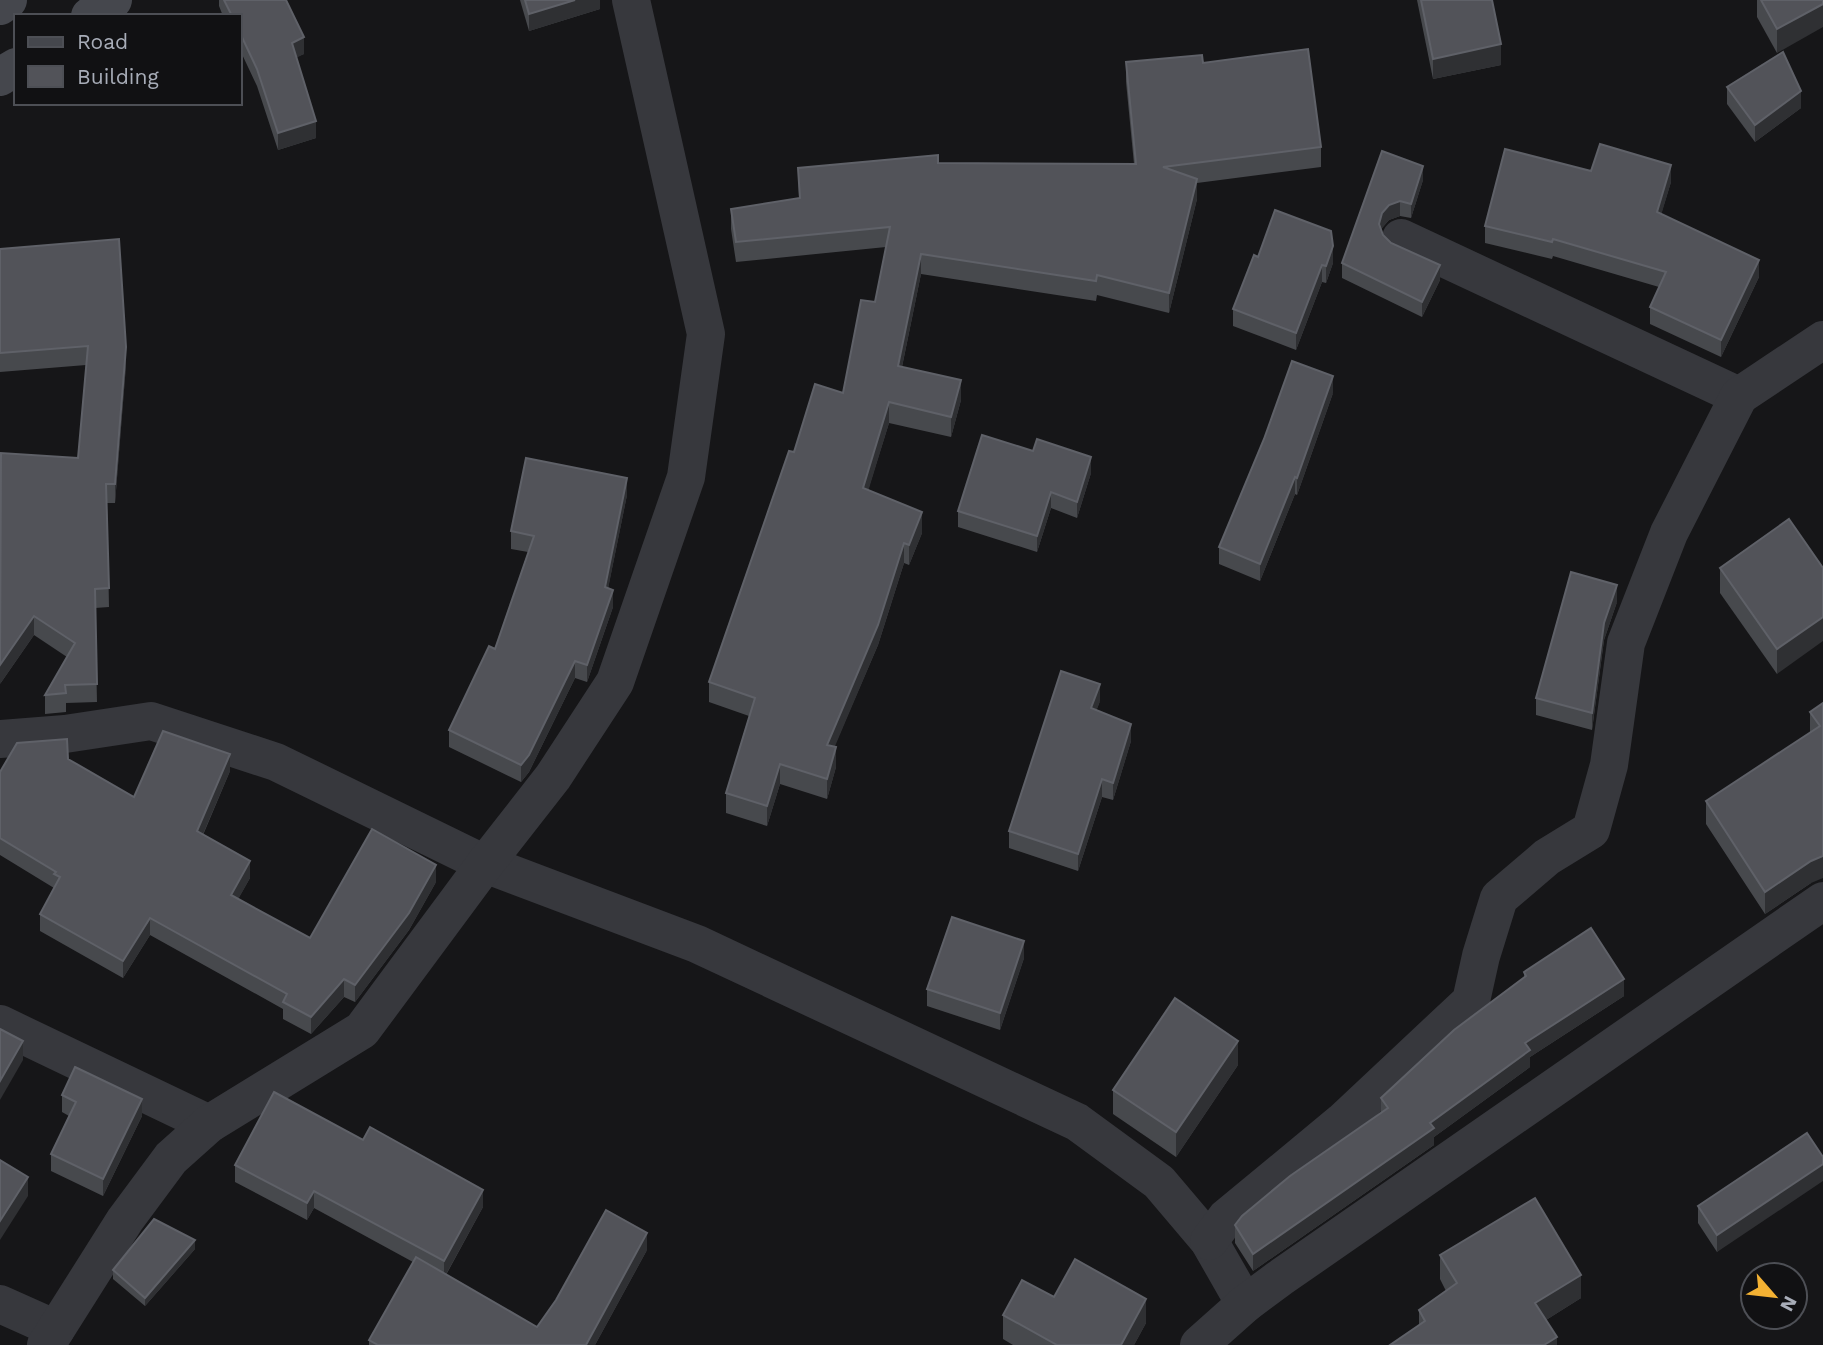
<svg xmlns="http://www.w3.org/2000/svg" width="1823" height="1345" font-family="'Work Sans',sans-serif">
  <style>
    .lines { fill: none; stroke-linecap: round; stroke-linejoin: round }
    .street { stroke: #37383d; stroke-width: 38 }
    .secondary { stroke: #45474d; stroke-width: 38 }
    .wall { fill: #47494d }
    .shaded-wall { fill: #2f3033 }
    .building { fill: #525359; stroke: #5f6168; stroke-width: 2 }
  </style>
  <rect width="100%" height="100%" fill="#161618"/>
  <g class="lines">
    <!-- street -->
    <g class="street">
      <polyline points="1401,238 1739,396"/>
      <polyline points="0,739 65,734 151,721 276,762 485,864 697,944 1077,1122 1159,1182 1209,1241 1245,1304"/>
      <polyline points="0,1024 209,1124"/>
      <polyline points="1209,1241 1226,1218 1342,1122 1471,1001 1481,956 1499,898 1547,857 1591,830 1609,765 1626,643 1669,533 1739,396 1823,340"/>
      <polyline points="0,1304 56,1329"/>
      <polyline points="46,1345 125,1220 171,1158 209,1124 362,1030 485,864 553,777 615,682 686,477 706,334 631,0"/>
      <polyline points="1199,1345 1245,1304 1280,1278 1823,901"/>
    </g>
    <!-- secondary -->
    <g class="secondary">
      <polyline points="0,6 8,0"/>
      <polyline points="90,16 113,0"/>
      <polyline points="0,77 16,67"/>
    </g>
  </g>
  <!-- wall -->
  <g class="wall">
    <polygon points="219,0 286,0 304,54 296,57 316,138 278,150 257,86 240,50 240,16 223,16 219,6"/>
    <polygon points="520,0 600,0 600,9 529,31"/>
    <polygon points="1417,0 1492,0 1501,65 1433,79"/>
    <polygon points="1757,0 1823,0 1777,53 1757,17"/>
    <polygon points="1126,62 1203,63 1321,147 1321,167 1197,183 1197,199 1169,313 1097,295 1096,301 921,274 902,367 961,400 951,437 889,423 868,490 922,533 909,565 904,563 878,645 834,747 836,767 827,799 780,784 767,826 726,813 726,793 749,716 709,702 709,682 794,452 843,393 875,302 886,247 736,262 731,229 731,209 799,198 798,168 938,163 1134,164 1126,82"/>
    <polygon points="1727,87 1801,108 1755,142 1727,104"/>
    <polygon points="1382,151 1423,180 1411,218 1400,216 1389,220 1382,228 1381,230 1383,235 1391,243 1440,280 1422,317 1342,278 1342,263"/>
    <polygon points="1591,171 1671,182 1661,214 1759,277 1721,357 1650,324 1650,307 1659,287 1553,256 1552,259 1485,243 1485,226"/>
    <polygon points="0,249 126,365 115,503 107,503 109,607 95,608 97,702 66,703 66,712 45,714 45,695 67,657 34,635 0,684 78,458 86,365 0,372"/>
    <polygon points="1258,257 1333,263 1326,283 1322,282 1296,350 1233,326 1233,309"/>
    <polygon points="1333,393 1297,495 1295,494 1260,581 1219,564 1219,547"/>
    <polygon points="1091,473 1077,518 1051,508 1037,552 958,527 958,511"/>
    <polygon points="627,495 608,588 613,607 587,682 575,678 529,772 521,782 449,747 449,730 495,649 528,552 511,549 511,531"/>
    <polygon points="1720,568 1823,568 1777,674 1720,593"/>
    <polygon points="1617,602 1604,640 1592,730 1536,715 1536,698"/>
    <polygon points="1100,701 1096,711 1131,741 1113,800 1102,797 1078,871 1009,848 1009,831"/>
    <polygon points="1823,703 1811,883 1765,914 1706,824 1706,801 1810,733 1810,712"/>
    <polygon points="68,759 134,797 230,771 203,835 250,878 238,899 310,938 436,882 409,930 355,1002 344,997 311,1034 283,1019 283,1009 150,935 123,978 40,931 40,914 54,888 0,855 0,772"/>
    <polygon points="1024,958 1000,1030 927,1006 927,989"/>
    <polygon points="1524,972 1624,996 1530,1057 1530,1067 1434,1137 1434,1145 1253,1271 1235,1243 1235,1225 1381,1113 1381,1098 1524,978"/>
    <polygon points="1238,1065 1176,1157 1113,1114 1113,1090"/>
    <polygon points="62,1095 142,1116 103,1196 51,1171 51,1154 69,1116 62,1112"/>
    <polygon points="1823,1157 1717,1252 1698,1223 1698,1206"/>
    <polygon points="235,1165 483,1207 446,1275 537,1327 647,1250 595,1345 369,1345 369,1340 413,1262 314,1208 307,1220 235,1182"/>
    <polygon points="195,1249 145,1306 113,1279 113,1270"/>
    <polygon points="1440,1255 1581,1298 1546,1320 1557,1345 1419,1325 1419,1310 1446,1291 1440,1279"/>
    <polygon points="1054,1297 1146,1323 1134,1345 1013,1345 1003,1339 1003,1315"/>
  </g>
  <!-- shaded-wall -->
  <g class="shaded-wall">
    <polygon points="575,0 600,0 600,9 529,31 529,14"/>
    <polygon points="1823,4 1823,27 1777,53 1777,29"/>
    <polygon points="304,37 304,54 292,60 292,43"/>
    <polygon points="1501,44 1501,65 1433,79 1433,59"/>
    <polygon points="1801,91 1801,108 1755,142 1755,125"/>
    <polygon points="316,121 316,138 278,150 278,133"/>
    <polygon points="1671,165 1671,182 1657,229 1657,212"/>
    <polygon points="1423,166 1423,180 1411,218 1411,204"/>
    <polygon points="1197,179 1197,199 1169,313 1169,293"/>
    <polygon points="1400,201 1400,216 1389,220 1382,228 1379,239 1379,224 1382,213 1389,205"/>
    <polygon points="1333,246 1333,263 1326,283 1326,266"/>
    <polygon points="921,254 921,274 898,386 898,366"/>
    <polygon points="1759,260 1759,277 1721,357 1721,340"/>
    <polygon points="1322,265 1322,282 1296,350 1296,333"/>
    <polygon points="1440,265 1440,280 1422,317 1422,302"/>
    <polygon points="126,347 126,365 115,503 115,484"/>
    <polygon points="1333,376 1333,393 1297,495 1297,478"/>
    <polygon points="961,380 961,400 951,437 951,417"/>
    <polygon points="889,402 889,423 863,508 863,488"/>
    <polygon points="1091,457 1091,473 1077,518 1077,502"/>
    <polygon points="1295,477 1295,494 1260,581 1260,564"/>
    <polygon points="627,478 627,495 605,604 605,587"/>
    <polygon points="1051,492 1051,508 1037,552 1037,536"/>
    <polygon points="922,512 922,533 909,565 909,545"/>
    <polygon points="904,543 904,563 878,645 827,765 827,745"/>
    <polygon points="1617,585 1617,602 1604,640 1592,730 1592,713 1604,623"/>
    <polygon points="613,590 613,607 587,682 587,665"/>
    <polygon points="34,616 34,635 0,684 0,665"/>
    <polygon points="1823,617 1823,641 1777,674 1777,649"/>
    <polygon points="575,661 575,678 529,772 521,782 521,765"/>
    <polygon points="1100,684 1100,701 1091,725 1091,708"/>
    <polygon points="1131,724 1131,741 1113,800 1113,783"/>
    <polygon points="836,747 836,767 827,799 827,779"/>
    <polygon points="230,754 230,771 197,848 197,831"/>
    <polygon points="780,764 780,784 767,826 767,806"/>
    <polygon points="1102,779 1102,797 1078,871 1078,854"/>
    <polygon points="1823,856 1823,878 1811,883 1765,914 1765,892 1811,861"/>
    <polygon points="250,861 250,878 231,912 231,895"/>
    <polygon points="436,865 436,882 409,930 355,1002 355,985"/>
    <polygon points="150,918 150,935 123,978 123,961"/>
    <polygon points="1024,941 1024,958 1000,1030 1000,1013"/>
    <polygon points="344,979 344,997 311,1034 311,1017"/>
    <polygon points="1624,979 1624,996 1530,1057 1530,1067 1434,1137 1434,1145 1253,1271 1253,1254 1430,1123 1525,1043"/>
    <polygon points="23,1041 23,1060 0,1100 0,1081"/>
    <polygon points="1238,1041 1238,1065 1176,1157 1176,1132"/>
    <polygon points="142,1099 142,1116 103,1196 103,1179"/>
    <polygon points="1823,1164 1823,1181 1717,1252 1717,1235"/>
    <polygon points="28,1177 28,1196 0,1240 0,1221"/>
    <polygon points="483,1190 483,1207 444,1278 444,1261"/>
    <polygon points="314,1191 314,1208 307,1220 307,1203"/>
    <polygon points="647,1233 647,1250 595,1345 586,1345"/>
    <polygon points="195,1240 195,1249 145,1306 145,1298"/>
    <polygon points="1581,1275 1581,1298 1535,1327 1535,1303"/>
    <polygon points="1146,1299 1146,1323 1134,1345 1121,1345"/>
    <polygon points="1557,1337 1557,1345 1544,1345"/>
  </g>
  <!-- building -->
  <g class="building">
    <polygon points="224,0 286,0 304,37 292,43 316,121 278,133 257,69 240,33 240,16 232,16"/>
    <polygon points="525,0 575,0 529,14"/>
    <polygon points="1421,0 1492,0 1501,44 1433,59"/>
    <polygon points="1761,0 1823,0 1823,4 1777,29"/>
    <polygon points="1308,49 1321,147 1163,167 1197,179 1169,293 1097,275 1096,281 921,254 898,366 961,380 951,417 889,402 863,488 922,512 909,545 904,543 878,625 827,745 836,747 827,779 780,764 767,806 726,793 755,698 709,682 789,451 794,452 815,384 843,393 861,300 875,302 890,227 736,242 731,209 800,198 798,168 938,155 938,163 1136,164 1126,62 1202,55 1203,63"/>
    <polygon points="1783,52 1801,91 1755,125 1727,87"/>
    <polygon points="1600,144 1671,165 1657,212 1759,260 1721,340 1650,307 1666,272 1553,239 1552,242 1485,226 1505,149 1591,171"/>
    <polygon points="1382,151 1423,166 1411,204 1400,201 1389,205 1382,213 1379,224 1383,235 1391,243 1440,265 1422,302 1342,263"/>
    <polygon points="1275,210 1331,231 1333,246 1326,266 1322,265 1296,333 1233,309 1254,255 1258,257"/>
    <polygon points="119,239 126,347 115,484 106,484 109,588 95,589 97,684 65,685 66,693 45,695 75,643 34,616 0,665 1,453 78,458 88,346 0,353 0,249"/>
    <polygon points="1292,361 1333,376 1297,478 1295,477 1260,564 1219,547 1264,439"/>
    <polygon points="982,435 1033,451 1037,439 1091,457 1077,502 1051,492 1037,536 958,511"/>
    <polygon points="526,458 627,478 605,587 613,590 587,665 575,661 529,755 521,765 449,730 489,646 495,649 534,536 511,531"/>
    <polygon points="1789,519 1823,568 1823,617 1777,649 1720,568"/>
    <polygon points="1571,572 1617,585 1604,623 1592,713 1536,698"/>
    <polygon points="1061,671 1100,684 1091,708 1131,724 1113,783 1102,779 1078,854 1009,831"/>
    <polygon points="1823,703 1823,856 1811,861 1765,892 1706,801 1820,726 1810,712"/>
    <polygon points="163,731 230,754 197,831 250,861 231,895 310,938 372,829 436,865 409,913 355,985 344,979 311,1017 283,1002 287,994 150,918 123,961 40,914 60,877 54,874 56,872 0,838 0,772 17,743 67,739 68,759 134,797"/>
    <polygon points="952,917 1024,941 1000,1013 927,989"/>
    <polygon points="1591,928 1624,979 1525,1043 1530,1050 1430,1123 1434,1128 1253,1254 1235,1225 1242,1216 1290,1176 1388,1108 1381,1098 1454,1030 1526,976 1524,972"/>
    <polygon points="1175,998 1238,1041 1176,1132 1113,1090"/>
    <polygon points="0,1029 23,1041 0,1081"/>
    <polygon points="75,1067 142,1099 103,1179 51,1154 76,1102 62,1095"/>
    <polygon points="274,1092 363,1140 370,1127 483,1190 444,1261 314,1191 307,1203 235,1165"/>
    <polygon points="1807,1133 1823,1157 1823,1164 1717,1235 1698,1206"/>
    <polygon points="0,1160 28,1177 0,1221"/>
    <polygon points="1535,1198 1581,1275 1535,1303 1557,1337 1544,1345 1390,1345 1425,1321 1419,1310 1457,1283 1440,1255"/>
    <polygon points="606,1210 647,1233 586,1345 378,1345 369,1340 416,1257 537,1327 556,1300"/>
    <polygon points="154,1219 195,1240 145,1298 113,1270"/>
    <polygon points="1075,1259 1146,1299 1121,1345 1057,1345 1003,1315 1022,1280 1054,1297"/>
  </g>
  <!-- legend -->
  <rect x="14" y="14" width="228" height="91" fill="#111113" stroke="#4d4f55" stroke-width="2"/>
  <rect x="28" y="37" width="35" height="10" fill="#45474d" stroke="#4d4f55" stroke-width="2"/>
  <text x="77" y="49" font-size="21" fill="#a8adb8">Road</text>
  <rect x="28" y="66" width="35" height="21" fill="#525359" stroke="#4d4f55" stroke-width="2"/>
  <text x="77" y="84" font-size="21" fill="#a8adb8">Building</text>
  <!-- north arrow -->
  <g transform="translate(1774 1296) rotate(118)"><circle r="33" fill="#111113" stroke="#4d4f55" stroke-width="2"/>
  <path d="M0-5L12 26L0 18L-12 26Z" fill="#f3b133"/>
  <text y="-10" font-size="19" font-weight="bold" text-anchor="middle" fill="#a8adb8">N</text>
  </g>
</svg>
